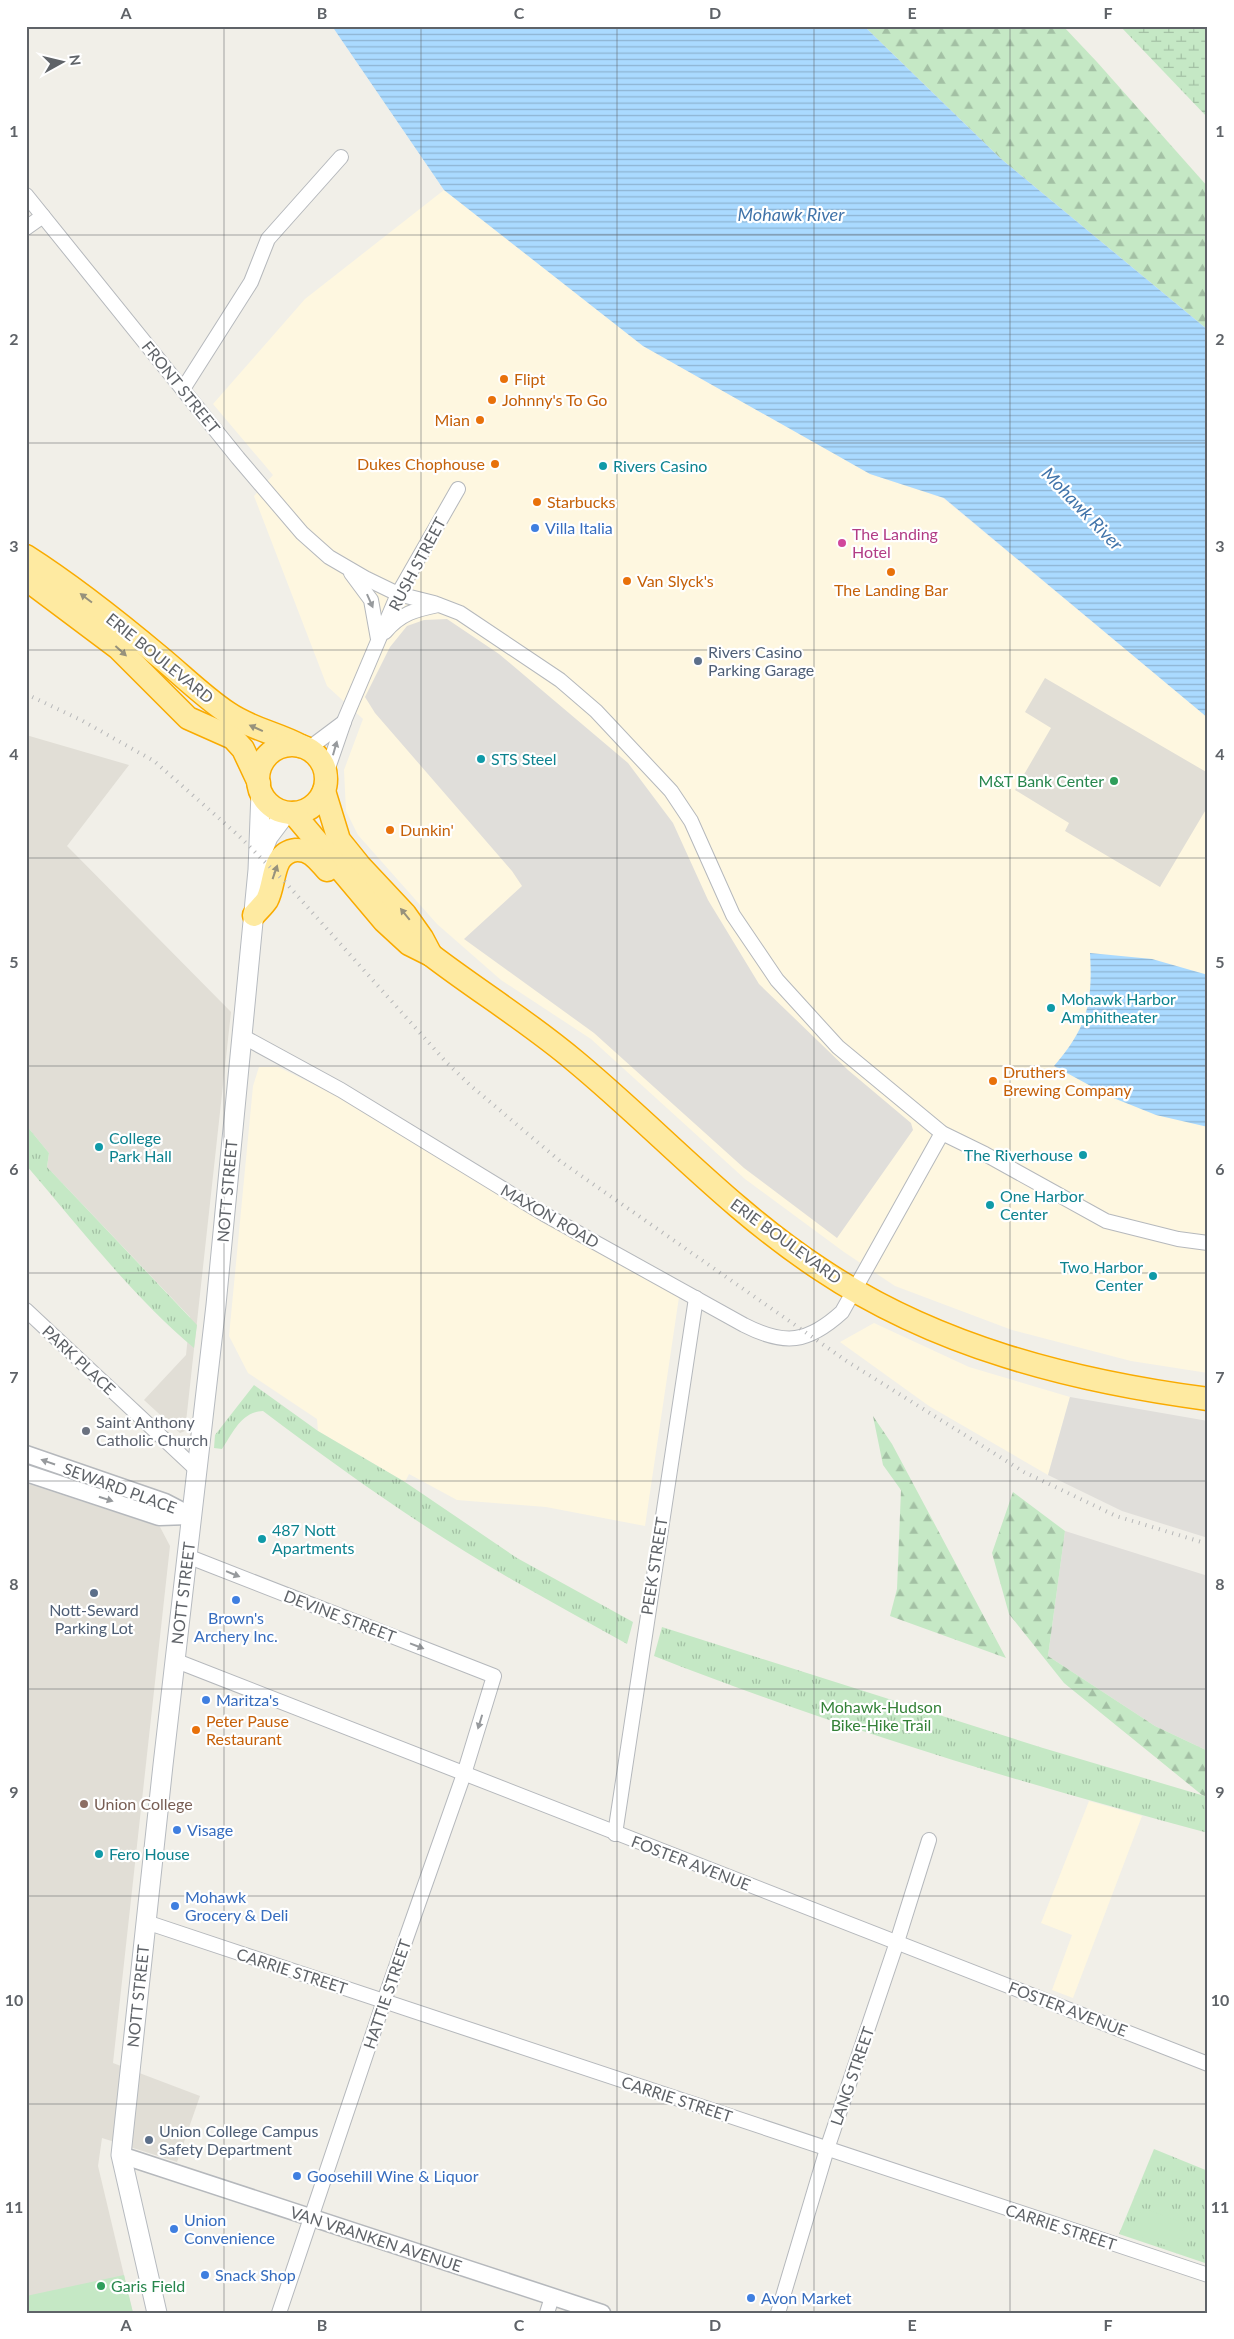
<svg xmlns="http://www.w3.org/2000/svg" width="1234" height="2339" font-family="Lato,sans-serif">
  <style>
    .commercial { fill: #fef7e0 }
    .industrial { fill: #e0deda }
    .education { fill: #e1ded6 }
    .grass { fill: url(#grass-tufts) }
    .forest { fill: url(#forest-firs) }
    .wetland { fill: url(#wetland-marsh) }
    .pitch { fill: #c5e8c5 }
    .water { fill: url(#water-rules) }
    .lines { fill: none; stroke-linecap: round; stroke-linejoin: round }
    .minor-casing { stroke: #b5b8bc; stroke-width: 16 }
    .tertiary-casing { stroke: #b5b8bc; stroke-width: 19 }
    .secondary-casing { stroke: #b6babf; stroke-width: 21 }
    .trunk-casing { stroke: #f9ab00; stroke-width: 25 }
    .minor { stroke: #fff; stroke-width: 14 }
    .tertiary { stroke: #fff; stroke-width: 16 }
    .secondary { stroke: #fff; stroke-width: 19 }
    .trunk { stroke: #feeaa1; stroke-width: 22 }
    .rail { stroke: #b6b7b8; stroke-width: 4; stroke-dasharray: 1 6; stroke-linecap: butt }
    .oneway { fill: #97927c }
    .oneway2 { fill: #979a9d }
    .grid { fill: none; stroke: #5f6368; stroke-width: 1; stroke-opacity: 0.55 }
    .food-dot { fill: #e8710a; stroke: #fff; stroke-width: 2 }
    .culture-dot { fill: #0f9aa8; stroke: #fff; stroke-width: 2 }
    .shop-dot { fill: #3f7fe0; stroke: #fff; stroke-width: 2 }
    .hotel-dot { fill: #d1479c; stroke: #fff; stroke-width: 2 }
    .service-dot { fill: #5c6f8a; stroke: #fff; stroke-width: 2 }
    .leisure-dot { fill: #2e9e5b; stroke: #fff; stroke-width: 2 }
    .worship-dot { fill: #6b7280; stroke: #fff; stroke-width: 2 }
    .education-dot { fill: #8d6e63; stroke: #fff; stroke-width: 2 }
    .labels { text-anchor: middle; stroke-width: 4.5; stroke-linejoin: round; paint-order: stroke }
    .food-label { font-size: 16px; fill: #c56008; stroke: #fff; text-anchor: start }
    .street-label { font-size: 16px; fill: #5f6368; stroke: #fff }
    .culture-label { font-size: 16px; fill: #0d838f; stroke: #fff; text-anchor: start }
    .shop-label { font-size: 16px; fill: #366cbe; stroke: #fff; text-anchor: start }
    .hotel-label { font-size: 16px; fill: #b23c85; stroke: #fff; text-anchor: start }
    .service-label { font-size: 16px; fill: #4e5e75; stroke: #fff; text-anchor: start }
    .leisure-label { font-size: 16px; fill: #27864d; stroke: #fff; text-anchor: end }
    .worship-label { font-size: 16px; fill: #5b616d; stroke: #fff; text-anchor: start }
    .park-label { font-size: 16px; fill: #348238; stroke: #fff }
    .education-label { font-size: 16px; fill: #785e54; stroke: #fff; text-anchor: start }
    .water-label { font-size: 18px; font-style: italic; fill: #4174aa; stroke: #fff }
    .neatline { fill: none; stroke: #5f6368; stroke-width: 2 }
    .grid-label { font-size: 16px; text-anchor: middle; font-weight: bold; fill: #5f6368 }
  </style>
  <defs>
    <pattern id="grass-tufts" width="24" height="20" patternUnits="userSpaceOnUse" patternTransform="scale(1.25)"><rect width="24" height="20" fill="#c5e8c5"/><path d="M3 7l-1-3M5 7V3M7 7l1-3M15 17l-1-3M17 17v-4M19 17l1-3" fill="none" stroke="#a3c0a4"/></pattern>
    <pattern id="forest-firs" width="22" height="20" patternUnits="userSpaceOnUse" patternTransform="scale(1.25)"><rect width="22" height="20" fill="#c5e8c5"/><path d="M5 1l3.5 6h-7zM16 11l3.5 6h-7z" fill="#a3c0a4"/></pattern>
    <pattern id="wetland-marsh" width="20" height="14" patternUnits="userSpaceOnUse" patternTransform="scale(1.25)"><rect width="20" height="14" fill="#c5e8c5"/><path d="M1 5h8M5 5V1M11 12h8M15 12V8" fill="none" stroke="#a3c0a4"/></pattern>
    <pattern id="water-rules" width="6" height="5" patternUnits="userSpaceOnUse" patternTransform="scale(1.25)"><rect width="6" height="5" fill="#aadaff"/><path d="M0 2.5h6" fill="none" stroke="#8eb4d2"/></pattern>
  </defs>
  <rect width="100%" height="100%" fill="#f1efe8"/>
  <!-- commercial -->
  <g class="commercial">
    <polygon points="444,190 643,346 870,474 943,498 1208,718 1208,1373 1131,1361 1012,1330 895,1286 844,1252 745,1179 591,1039 501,980 437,924 358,835 346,811 344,770 363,719 327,686 254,496 273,475 213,404 305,299"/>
    <polygon points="259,1067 278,1067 328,1091 679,1297 645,1526 546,1507 457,1500 409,1474 405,1482 318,1431 317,1419 248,1373 229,1336 253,1086"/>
    <polygon points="874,1323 969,1367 1070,1397 1048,1475 929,1406 840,1342"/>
    <polygon points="1089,1801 1142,1816 1073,1998 1052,1990 1072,1935 1041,1923"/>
  </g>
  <!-- industrial -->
  <g class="industrial">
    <polygon points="447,619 499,654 628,763 673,823 708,900 759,984 848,1070 911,1123 913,1130 837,1238 744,1168 594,1033 464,939 522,886 512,871 375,713 365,697 390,647 407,626 424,620"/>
    <polygon points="1070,1397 1208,1421 1208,1538 1122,1511 1048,1475"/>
    <polygon points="1065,1531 1208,1576 1208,1751 1155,1726 1048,1656"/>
  </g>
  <!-- education -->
  <g class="education">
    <polygon points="1045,678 1208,773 1208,806 1160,887 1065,831 1069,823 1015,790 1051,728 1025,712"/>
    <polygon points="26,735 129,765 67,846 231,1012 185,1431 180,1433 144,1400 186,1355 190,1317 47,1167 49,1153 26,1125"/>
    <polygon points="26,1483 160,1527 170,1546 113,2063 200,2096 177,2162 102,2138 98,2166 133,2313 26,2313"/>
  </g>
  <!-- grass -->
  <g class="grass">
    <path d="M26,1125L49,1153L47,1167L197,1325L194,1348C131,1295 80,1228 26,1165Z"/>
    <path d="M254,1385L318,1431L405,1482L517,1558L633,1622L627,1644C588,1622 549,1601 511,1579C424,1529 343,1471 263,1411C241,1412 233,1433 222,1449L214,1448L215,1435Z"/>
    <path d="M662,1627L1043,1748L1208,1797V1833C1021,1783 834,1727 654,1656Z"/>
    <polygon points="1154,2149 1208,2171 1208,2264 1119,2234"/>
  </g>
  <!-- forest -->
  <g class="forest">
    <polygon points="864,26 1063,26 1097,62 1208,187 1208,330 1000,158"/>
    <polygon points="873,1416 892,1444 1006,1658 890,1616 897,1589 901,1490 883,1465"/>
    <polygon points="1013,1492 1065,1531 1048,1656 1155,1726 1208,1751 1208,1797 1202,1795 1064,1683 1009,1614 992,1553"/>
  </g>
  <!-- wetland -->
  <polygon class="wetland" points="1120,26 1208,26 1208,118"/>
  <!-- pitch -->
  <g class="pitch">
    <polygon points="1142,2208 1185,2223 1176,2249 1134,2234"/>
    <polygon points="124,2275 133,2313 26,2313 26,2296"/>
  </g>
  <!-- water -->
  <g class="water">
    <polygon points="332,26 864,26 1000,158 1208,330 1208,718 944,498 870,474 643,346 444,190"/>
    <path d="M1090,953L1152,959L1208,975V1127L1156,1115L1111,1097L1054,1066C1087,1028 1093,1003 1090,953Z"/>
  </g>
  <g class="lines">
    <defs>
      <g id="minor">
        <polyline points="26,195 238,458 302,533 329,557 365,578 398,594 434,603 460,613 560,680 596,711 671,791 691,821 733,915 777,980 838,1047 942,1133 985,1154 1106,1221 1178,1239 1208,1243"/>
        <polyline points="26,228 43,216"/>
        <polyline points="183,389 251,282 268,239 341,157"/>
        <polyline points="351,573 371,600 378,639"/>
        <path d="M385,632C401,613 415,610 438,605"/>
        <polyline points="308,749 344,722"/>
        <polyline points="326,774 345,719 398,594 458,489"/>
        <path d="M242,1036L341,1090L544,1214L744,1325C785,1346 808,1343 842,1312L942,1133"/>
        <polyline points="26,1310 198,1471"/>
        <polyline points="187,1556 494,1676 464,1774 384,2001 279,2313"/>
        <polyline points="174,1660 1208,2064"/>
        <polyline points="615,1834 696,1298"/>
        <polyline points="146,1922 1208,2275"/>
        <polyline points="547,2313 552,2297"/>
        <polyline points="778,2313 827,2149 897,1942 929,1840"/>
      </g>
      <g id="tertiary">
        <polyline points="26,1454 165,1502 192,1516"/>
        <polyline points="26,1473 159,1517 189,1516"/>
        <polyline points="121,2155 602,2313"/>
      </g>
      <g id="secondary">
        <polyline points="262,852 268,837 286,813"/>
        <polyline points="157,2313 121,2155 163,1765 216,1305 258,870 261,792"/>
      </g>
      <g id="trunk">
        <path d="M26,556C73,586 117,621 160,657C183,676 204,697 228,713C251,729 277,733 301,746"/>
        <polyline points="26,579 118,648 188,718 233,738 243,749 259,783"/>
        <circle cx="292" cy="779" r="34"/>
        <polyline points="324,791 339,840 360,866 405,914 422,938 431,955"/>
        <path d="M293,813L384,921L409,944L431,955C478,991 529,1022 575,1061C657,1129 730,1210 820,1269C935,1346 1071,1381 1208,1399"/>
        <path d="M254,915C258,910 263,906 267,900C276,883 271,853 296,850C311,849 318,860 327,870"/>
      </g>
    </defs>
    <!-- minor casing -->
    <use href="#minor" class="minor-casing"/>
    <!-- tertiary casing -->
    <use href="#tertiary" class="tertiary-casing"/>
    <!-- secondary casing -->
    <use href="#secondary" class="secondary-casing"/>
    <!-- trunk casing -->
    <use href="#trunk" class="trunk-casing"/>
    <!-- minor -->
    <use href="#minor" class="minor"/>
    <!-- tertiary -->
    <use href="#tertiary" class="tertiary"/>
    <!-- secondary -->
    <use href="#secondary" class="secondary"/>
    <!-- trunk -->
    <use href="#trunk" class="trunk"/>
    <!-- rail -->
    <polyline class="rail" points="26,694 81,720 154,761 238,835 285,882 446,1062 471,1086 560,1161 848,1362 1024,1472 1116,1516 1208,1544"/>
  </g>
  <!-- one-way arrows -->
  <defs><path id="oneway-solid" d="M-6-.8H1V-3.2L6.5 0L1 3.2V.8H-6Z" transform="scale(1.25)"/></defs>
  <g class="oneway">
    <use href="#oneway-solid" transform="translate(86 598) rotate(-143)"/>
    <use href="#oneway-solid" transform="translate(121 651) rotate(42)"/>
    <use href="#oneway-solid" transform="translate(256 728) rotate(-156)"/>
    <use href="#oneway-solid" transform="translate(275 872) rotate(-71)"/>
    <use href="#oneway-solid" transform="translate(405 914) rotate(-129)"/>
  </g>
  <g class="oneway2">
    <use href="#oneway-solid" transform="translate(370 601) rotate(66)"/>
    <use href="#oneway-solid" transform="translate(335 748) rotate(-74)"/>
    <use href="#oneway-solid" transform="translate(48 1462) rotate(-161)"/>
    <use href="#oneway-solid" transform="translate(106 1499) rotate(18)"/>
    <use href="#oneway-solid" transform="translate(233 1574) rotate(22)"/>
    <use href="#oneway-solid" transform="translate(417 1646) rotate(21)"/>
    <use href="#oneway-solid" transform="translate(480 1722) rotate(107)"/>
  </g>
  <!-- grid -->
  <path class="grid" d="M224,26V2313M421,26V2313M617,26V2313M814,26V2313M1010,26V2313M26,235H1208M26,443H1208M26,650H1208M26,858H1208M26,1066H1208M26,1273H1208M26,1481H1208M26,1689H1208M26,1896H1208M26,2104H1208"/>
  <!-- markers -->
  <g class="food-dot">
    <circle cx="504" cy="379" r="5"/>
    <circle cx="492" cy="400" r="5"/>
    <circle cx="480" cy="420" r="5"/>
    <circle cx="495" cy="464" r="5"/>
    <circle cx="537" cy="502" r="5"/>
    <circle cx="891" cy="572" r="5"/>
    <circle cx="627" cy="581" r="5"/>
    <circle cx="390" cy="830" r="5"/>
    <circle cx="993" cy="1081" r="5"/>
    <circle cx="196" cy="1730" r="5"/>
  </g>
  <g class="culture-dot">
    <circle cx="603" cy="466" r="5"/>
    <circle cx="481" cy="759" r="5"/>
    <circle cx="1051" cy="1008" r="5"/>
    <circle cx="99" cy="1147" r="5"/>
    <circle cx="1083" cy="1155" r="5"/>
    <circle cx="990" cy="1205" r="5"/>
    <circle cx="1153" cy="1276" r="5"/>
    <circle cx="262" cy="1539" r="5"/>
    <circle cx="99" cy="1854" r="5"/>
  </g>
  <g class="shop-dot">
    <circle cx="535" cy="528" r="5"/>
    <circle cx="236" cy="1600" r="5"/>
    <circle cx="206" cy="1700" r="5"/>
    <circle cx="177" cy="1830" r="5"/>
    <circle cx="175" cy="1906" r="5"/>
    <circle cx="297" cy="2176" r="5"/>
    <circle cx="174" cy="2229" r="5"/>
    <circle cx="205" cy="2275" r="5"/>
    <circle cx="751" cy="2298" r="5"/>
  </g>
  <circle class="hotel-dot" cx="842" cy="543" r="5"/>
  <g class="service-dot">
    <circle cx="698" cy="661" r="5"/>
    <circle cx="94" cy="1593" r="5"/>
    <circle cx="149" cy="2140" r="5"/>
  </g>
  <g class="leisure-dot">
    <circle cx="1114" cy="781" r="5"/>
    <circle cx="101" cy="2286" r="5"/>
  </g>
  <circle class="worship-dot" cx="86" cy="1431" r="5"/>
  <circle class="education-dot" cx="84" cy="1804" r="5"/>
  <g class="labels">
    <!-- food labels -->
    <g class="food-label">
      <text x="514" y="385">Flipt</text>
      <text x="502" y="406">Johnny's To Go</text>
      <text x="470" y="426" text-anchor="end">Mian</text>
      <text x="485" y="470" text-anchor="end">Dukes Chophouse</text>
      <text x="547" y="508">Starbucks</text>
      <text x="637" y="587">Van Slyck's</text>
      <text x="891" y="596" text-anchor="middle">The Landing Bar</text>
      <text x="400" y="836">Dunkin'</text>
      <text x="1003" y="1078">Druthers<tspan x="1003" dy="18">Brewing Company</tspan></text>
      <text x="206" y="1727">Peter Pause<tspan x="206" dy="18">Restaurant</tspan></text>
    </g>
    <!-- street labels -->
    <g class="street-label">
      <text transform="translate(181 387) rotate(51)" y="6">FRONT STREET</text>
      <text transform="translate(417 564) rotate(-62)" y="6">RUSH STREET</text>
      <text transform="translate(160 658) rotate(39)" y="6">ERIE BOULEVARD</text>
      <text transform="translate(227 1191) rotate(-85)" y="6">NOTT STREET</text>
      <text transform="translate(550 1216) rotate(30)" y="6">MAXON ROAD</text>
      <text transform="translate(786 1241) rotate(36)" y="6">ERIE BOULEVARD</text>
      <text transform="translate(79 1360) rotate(43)" y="6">PARK PLACE</text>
      <text transform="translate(120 1488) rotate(20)" y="6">SEWARD PLACE</text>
      <text transform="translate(654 1566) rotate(-81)" y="6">PEEK STREET</text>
      <text transform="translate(183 1593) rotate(-83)" y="6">NOTT STREET</text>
      <text transform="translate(340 1616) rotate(21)" y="6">DEVINE STREET</text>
      <text transform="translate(691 1863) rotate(21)" y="6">FOSTER AVENUE</text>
      <text transform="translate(292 1971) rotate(18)" y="6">CARRIE STREET</text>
      <text transform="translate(387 1994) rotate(-71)" y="6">HATTIE STREET</text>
      <text transform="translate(138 1996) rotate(-84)" y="6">NOTT STREET</text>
      <text transform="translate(1068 2009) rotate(21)" y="6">FOSTER AVENUE</text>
      <text transform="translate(852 2076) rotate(-71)" y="6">LANG STREET</text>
      <text transform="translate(677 2099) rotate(18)" y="6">CARRIE STREET</text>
      <text transform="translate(1061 2227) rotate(18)" y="6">CARRIE STREET</text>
      <text transform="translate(376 2239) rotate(18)" y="6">VAN VRANKEN AVENUE</text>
    </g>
    <!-- culture labels -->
    <g class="culture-label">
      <text x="613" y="472">Rivers Casino</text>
      <text x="491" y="765">STS Steel</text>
      <text x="1061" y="1005">Mohawk Harbor<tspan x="1061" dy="18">Amphitheater</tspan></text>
      <text x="109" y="1144">College<tspan x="109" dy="18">Park Hall</tspan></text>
      <text x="1073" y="1161" text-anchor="end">The Riverhouse</text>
      <text x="1000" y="1202">One Harbor<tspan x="1000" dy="18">Center</tspan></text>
      <text x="1143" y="1273" text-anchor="end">Two Harbor<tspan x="1143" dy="18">Center</tspan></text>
      <text x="272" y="1536">487 Nott<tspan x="272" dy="18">Apartments</tspan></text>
      <text x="109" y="1860">Fero House</text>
    </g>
    <!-- shop labels -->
    <g class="shop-label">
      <text x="545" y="534">Villa Italia</text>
      <text x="236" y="1624" text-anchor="middle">Brown's<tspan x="236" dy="18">Archery Inc.</tspan></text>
      <text x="216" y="1706">Maritza's</text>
      <text x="187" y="1836">Visage</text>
      <text x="185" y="1903">Mohawk<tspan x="185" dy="18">Grocery &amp; Deli</tspan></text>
      <text x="307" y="2182">Goosehill Wine &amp; Liquor</text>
      <text x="184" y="2226">Union<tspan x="184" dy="18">Convenience</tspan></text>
      <text x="215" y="2281">Snack Shop</text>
      <text x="761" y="2304">Avon Market</text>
    </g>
    <!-- hotel labels -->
    <g class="hotel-label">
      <text x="852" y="540">The Landing<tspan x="852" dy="18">Hotel</tspan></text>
    </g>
    <!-- service labels -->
    <g class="service-label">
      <text x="708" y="658">Rivers Casino<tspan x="708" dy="18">Parking Garage</tspan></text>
      <text x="94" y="1616" text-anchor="middle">Nott-Seward<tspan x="94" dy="18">Parking Lot</tspan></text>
      <text x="159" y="2137">Union College Campus<tspan x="159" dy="18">Safety Department</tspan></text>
    </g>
    <!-- leisure labels -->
    <g class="leisure-label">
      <text x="1104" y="787">M&amp;T Bank Center</text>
      <text x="111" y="2292" text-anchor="start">Garis Field</text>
    </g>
    <!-- worship labels -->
    <g class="worship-label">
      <text x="96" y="1428">Saint Anthony<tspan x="96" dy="18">Catholic Church</tspan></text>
    </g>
    <!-- park labels -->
    <g class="park-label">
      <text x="881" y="1713">Mohawk-Hudson<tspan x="881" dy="18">Bike-Hike Trail</tspan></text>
    </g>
    <!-- education labels -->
    <g class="education-label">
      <text x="94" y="1810">Union College</text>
    </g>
    <!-- water labels -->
    <g class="water-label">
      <text x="791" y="221">Mohawk River</text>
      <text transform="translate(1082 509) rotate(46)" y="6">Mohawk River</text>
    </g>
  </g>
  <!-- border -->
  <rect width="1234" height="2339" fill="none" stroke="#ffffff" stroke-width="55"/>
  <!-- north arrow -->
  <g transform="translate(62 62) rotate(82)" stroke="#ffffff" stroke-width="4" paint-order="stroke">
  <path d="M0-4L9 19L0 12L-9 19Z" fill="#5f6368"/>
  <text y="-8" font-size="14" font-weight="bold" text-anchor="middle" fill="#5f6368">N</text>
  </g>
  <rect x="28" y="28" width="1178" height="2284" class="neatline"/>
  <g class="grid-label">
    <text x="126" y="19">A</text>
    <text x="322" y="19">B</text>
    <text x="519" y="19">C</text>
    <text x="715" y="19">D</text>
    <text x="912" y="19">E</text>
    <text x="1108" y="19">F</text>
    <text x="14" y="137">1</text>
    <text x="1220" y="137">1</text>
    <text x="14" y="345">2</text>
    <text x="1220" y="345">2</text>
    <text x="14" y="552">3</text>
    <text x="1220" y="552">3</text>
    <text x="14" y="760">4</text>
    <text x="1220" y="760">4</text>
    <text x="14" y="968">5</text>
    <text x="1220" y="968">5</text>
    <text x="14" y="1175">6</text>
    <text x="1220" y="1175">6</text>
    <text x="14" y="1383">7</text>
    <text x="1220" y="1383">7</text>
    <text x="14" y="1590">8</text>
    <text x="1220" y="1590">8</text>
    <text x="14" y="1798">9</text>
    <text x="1220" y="1798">9</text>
    <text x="14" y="2006">10</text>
    <text x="1220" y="2006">10</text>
    <text x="14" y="2213">11</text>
    <text x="1220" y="2213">11</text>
    <text x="126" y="2331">A</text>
    <text x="322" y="2331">B</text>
    <text x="519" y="2331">C</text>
    <text x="715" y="2331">D</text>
    <text x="912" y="2331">E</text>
    <text x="1108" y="2331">F</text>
  </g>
</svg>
